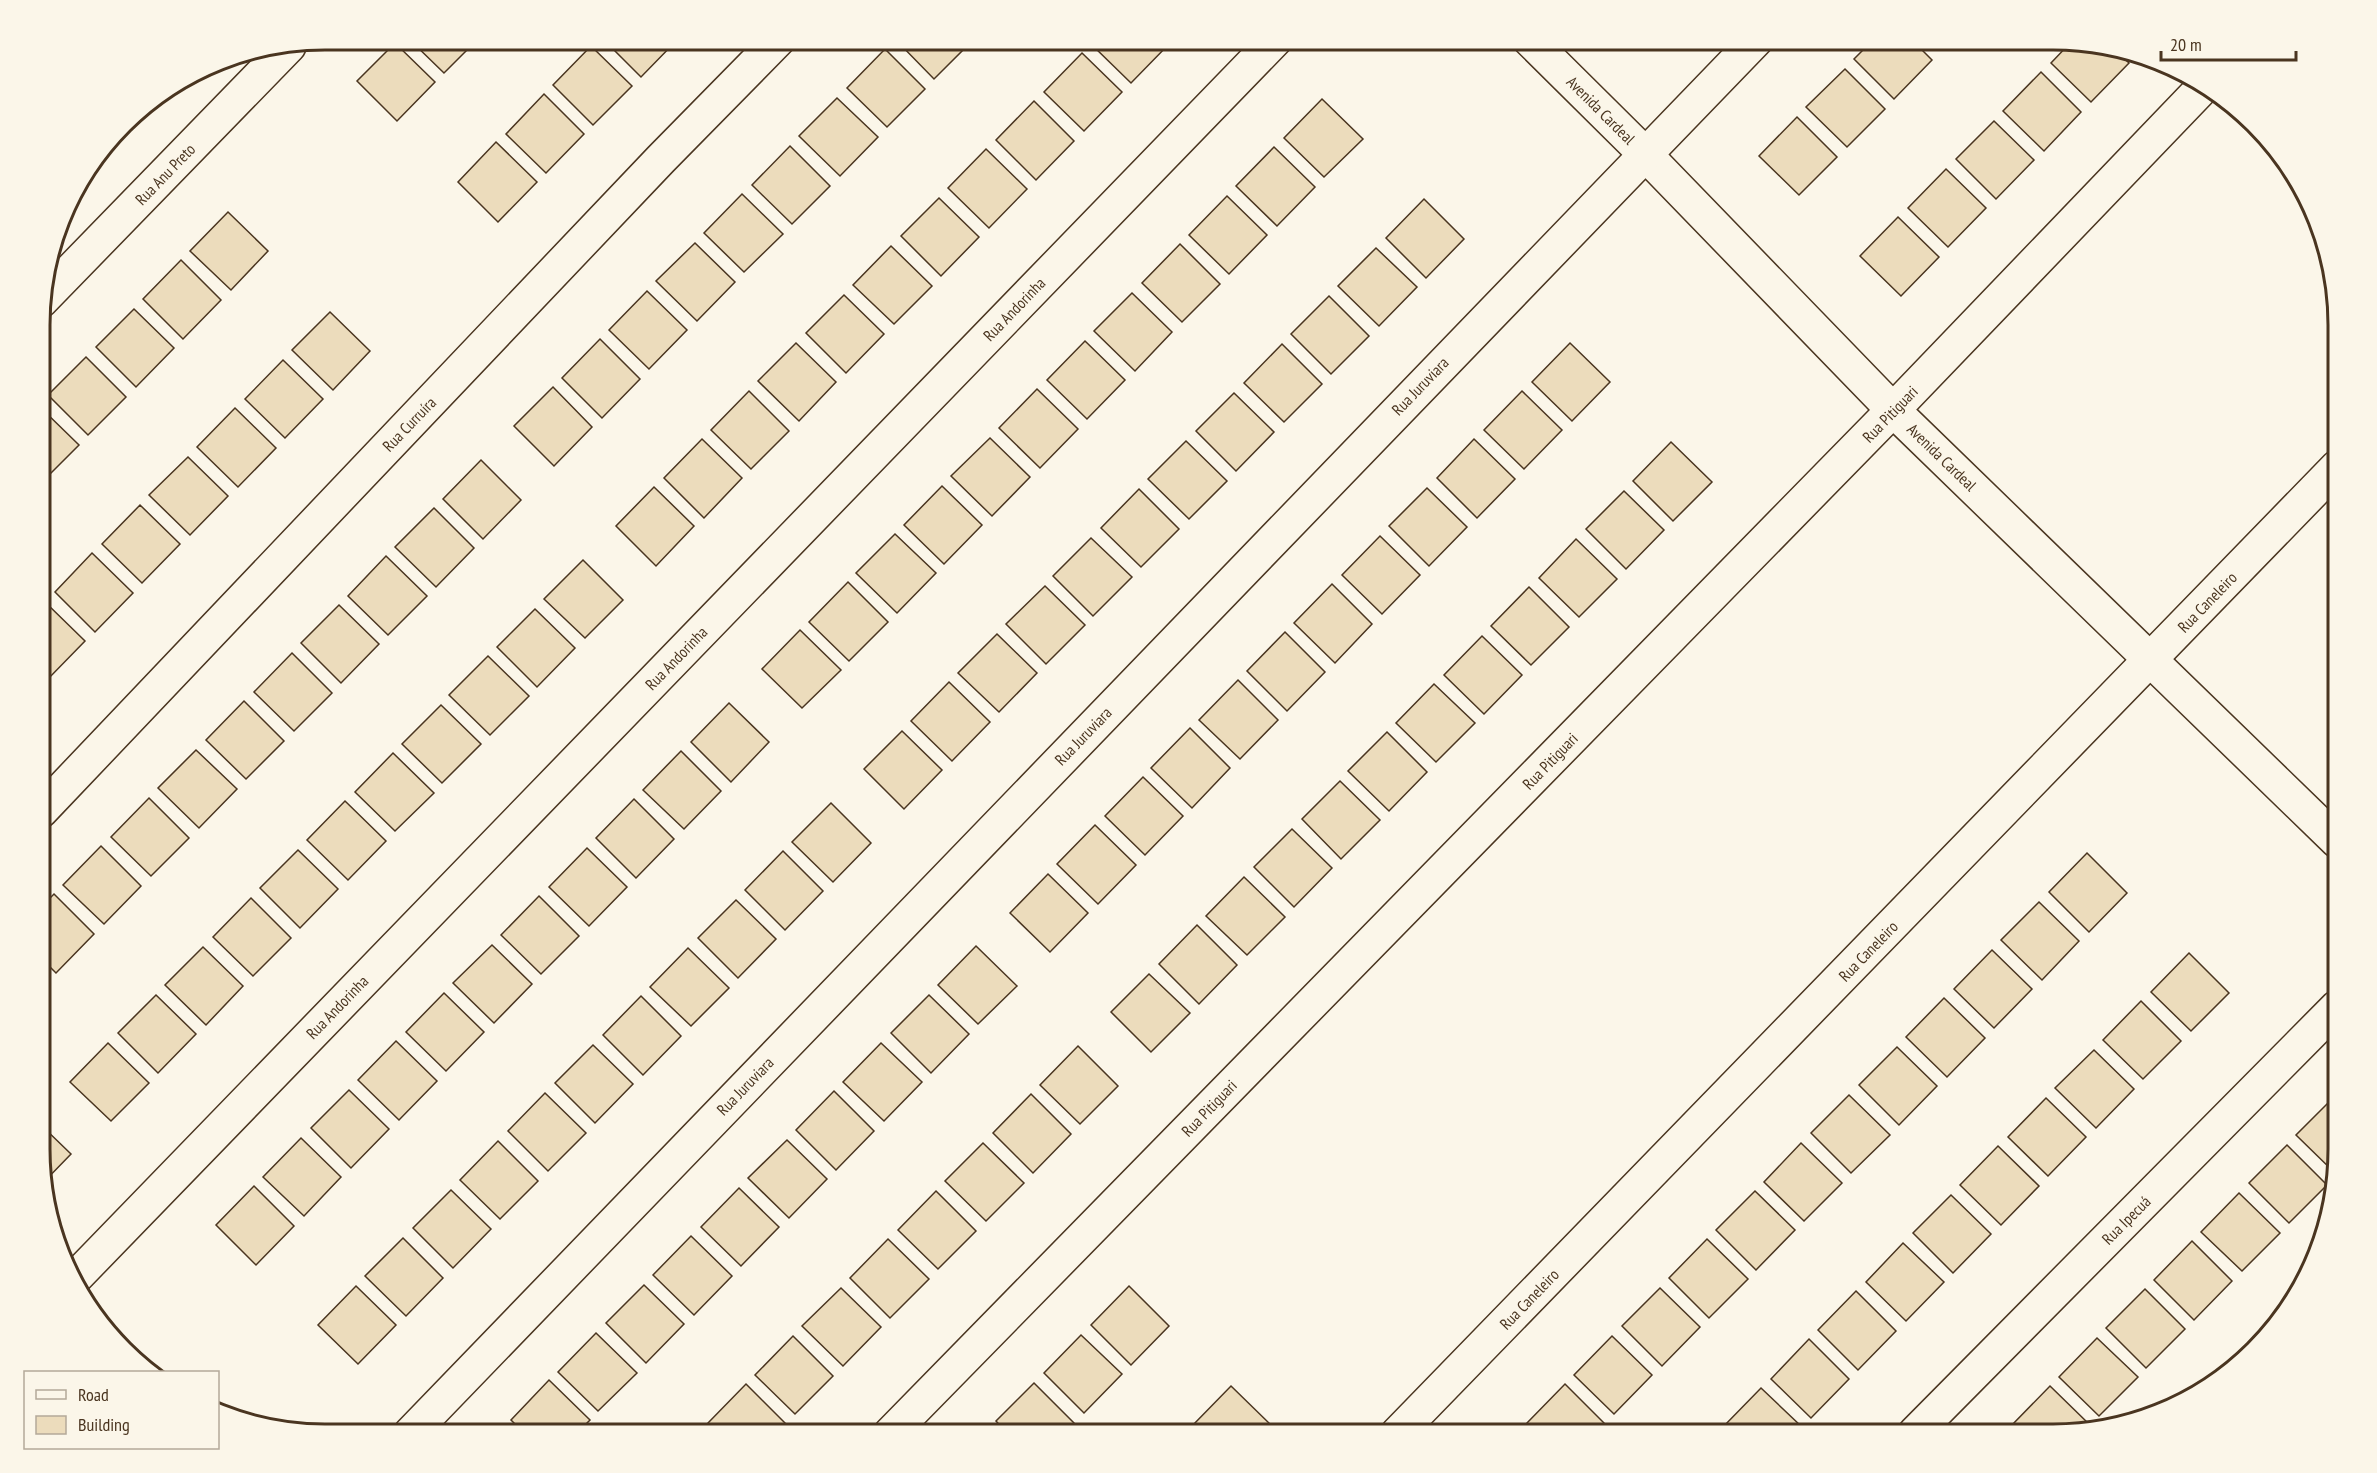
<svg xmlns="http://www.w3.org/2000/svg" width="2377" height="1473" font-family="'PT Sans Narrow',sans-serif">
  <style>
    .building { fill: #ecdcbc; stroke: #4a3520; stroke-width: 1.5 }
    .lines { fill: none; stroke-linecap: round; stroke-linejoin: round }
    .minor-casing { stroke: #4a3520; stroke-width: 36 }
    .minor { stroke: #fbf6e9; stroke-width: 33 }
    .labels { text-anchor: middle; stroke-width: 4.5; stroke-linejoin: round; paint-order: stroke }
    .street-label { font-size: 16px; fill: #4a3520; stroke: #fbf6e9 }
    .rim { fill: none; stroke: #4a3520; stroke-width: 3 }
  </style>
  <rect width="100%" height="100%" fill="#fbf6e9"/>
  <!-- building -->
  <g class="building">
    <polygon points="409,39 478,39 444,73"/>
    <polygon points="603,39 678,39 641,77"/>
    <polygon points="895,39 971,39 972,41 934,79"/>
    <polygon points="1095,39 1164,39 1169,44 1131,83 1090,43"/>
    <polygon points="1874,39 1911,39 1932,60 1894,99 1854,59"/>
    <polygon points="1930,39 1953,39 1942,50"/>
    <polygon points="2071,42 2114,49 2129,63 2091,102 2051,63"/>
    <polygon points="395,43 435,82 397,121 357,81"/>
    <polygon points="591,46 632,86 593,125 553,85"/>
    <polygon points="885,49 925,89 887,127 847,88"/>
    <polygon points="1082,53 1122,92 1084,131 1044,92"/>
    <polygon points="1845,69 1885,109 1847,147 1806,107"/>
    <polygon points="2041,72 2081,112 2044,151 2003,111"/>
    <polygon points="544,94 584,134 546,173 506,134"/>
    <polygon points="837,98 878,137 840,176 799,136"/>
    <polygon points="1322,99 1363,139 1324,177 1284,138"/>
    <polygon points="1034,101 1074,141 1036,180 996,140"/>
    <polygon points="1797,117 1837,157 1799,195 1759,156"/>
    <polygon points="1994,121 2034,160 1996,199 1956,159"/>
    <polygon points="496,142 537,182 498,222 458,182"/>
    <polygon points="790,146 830,186 792,224 752,185"/>
    <polygon points="1274,147 1315,187 1277,226 1236,186"/>
    <polygon points="986,149 1027,189 989,228 948,188"/>
    <polygon points="1946,169 1986,208 1948,247 1908,208"/>
    <polygon points="742,194 783,234 744,272 704,233"/>
    <polygon points="1227,196 1267,235 1229,274 1189,235"/>
    <polygon points="939,198 979,237 941,276 901,236"/>
    <polygon points="1424,199 1464,239 1426,278 1386,238"/>
    <polygon points="228,212 268,251 231,290 190,251"/>
    <polygon points="1898,217 1939,257 1901,296 1860,256"/>
    <polygon points="695,243 735,282 697,321 656,281"/>
    <polygon points="1180,244 1220,284 1182,322 1142,283"/>
    <polygon points="891,246 932,286 894,324 853,285"/>
    <polygon points="1376,248 1417,287 1379,326 1338,286"/>
    <polygon points="181,260 221,300 183,339 143,299"/>
    <polygon points="647,291 687,330 649,369 609,330"/>
    <polygon points="1132,293 1172,332 1135,371 1094,331"/>
    <polygon points="844,295 884,334 846,373 806,333"/>
    <polygon points="1329,296 1369,336 1331,374 1291,334"/>
    <polygon points="134,309 174,348 136,387 96,347"/>
    <polygon points="330,312 370,351 333,390 292,350"/>
    <polygon points="600,339 640,379 602,418 562,378"/>
    <polygon points="1085,341 1125,380 1087,419 1047,380"/>
    <polygon points="796,343 836,382 799,421 758,381"/>
    <polygon points="1570,343 1610,382 1572,421 1532,382"/>
    <polygon points="1282,344 1322,384 1284,422 1244,383"/>
    <polygon points="86,357 126,397 88,435 48,395"/>
    <polygon points="283,360 323,399 285,438 245,399"/>
    <polygon points="553,387 592,427 554,466 514,426"/>
    <polygon points="1037,389 1078,429 1040,468 999,428"/>
    <polygon points="749,391 789,431 751,469 711,430"/>
    <polygon points="1522,391 1562,430 1524,469 1484,430"/>
    <polygon points="1234,393 1274,432 1236,471 1196,431"/>
    <polygon points="41,408 79,445 41,483"/>
    <polygon points="235,408 276,448 238,487 197,447"/>
    <polygon points="990,438 1030,477 992,516 951,476"/>
    <polygon points="702,439 742,478 704,518 664,478"/>
    <polygon points="1474,439 1515,479 1477,518 1437,478"/>
    <polygon points="1186,441 1227,481 1189,519 1148,479"/>
    <polygon points="1671,442 1712,482 1673,521 1633,481"/>
    <polygon points="188,457 228,496 190,535 149,495"/>
    <polygon points="481,460 521,500 483,539 443,499"/>
    <polygon points="942,486 982,525 944,564 904,525"/>
    <polygon points="654,487 694,526 656,566 616,526"/>
    <polygon points="1427,488 1467,527 1429,566 1389,526"/>
    <polygon points="1139,489 1179,529 1141,567 1101,528"/>
    <polygon points="1624,491 1664,530 1626,569 1586,529"/>
    <polygon points="140,505 180,544 142,583 102,544"/>
    <polygon points="434,508 474,548 436,587 395,547"/>
    <polygon points="895,534 936,573 897,613 856,573"/>
    <polygon points="1380,536 1420,575 1382,614 1342,575"/>
    <polygon points="1091,538 1132,577 1093,616 1053,576"/>
    <polygon points="1576,539 1617,579 1579,617 1539,578"/>
    <polygon points="92,553 133,593 95,632 55,592"/>
    <polygon points="386,556 427,596 388,635 348,596"/>
    <polygon points="583,560 623,600 585,638 544,599"/>
    <polygon points="848,582 888,622 849,661 809,622"/>
    <polygon points="1332,584 1372,624 1335,663 1294,623"/>
    <polygon points="1045,586 1085,625 1046,664 1006,624"/>
    <polygon points="1529,587 1569,627 1531,665 1491,626"/>
    <polygon points="45,602 85,641 47,680 41,674 41,606"/>
    <polygon points="339,605 379,644 341,683 301,643"/>
    <polygon points="535,609 575,648 537,687 497,647"/>
    <polygon points="800,630 841,670 802,708 762,669"/>
    <polygon points="1285,632 1325,672 1287,711 1247,671"/>
    <polygon points="997,634 1037,673 999,712 958,673"/>
    <polygon points="1482,636 1522,675 1484,714 1444,675"/>
    <polygon points="292,653 332,693 294,731 254,692"/>
    <polygon points="488,656 529,696 490,735 449,695"/>
    <polygon points="1238,680 1278,720 1240,759 1199,720"/>
    <polygon points="949,682 990,722 952,761 911,721"/>
    <polygon points="1434,684 1475,723 1436,762 1396,723"/>
    <polygon points="244,701 284,741 246,779 206,740"/>
    <polygon points="729,703 769,742 731,782 691,742"/>
    <polygon points="441,705 481,744 442,783 402,744"/>
    <polygon points="1190,728 1230,768 1192,808 1151,768"/>
    <polygon points="902,731 942,770 904,809 864,769"/>
    <polygon points="1387,732 1427,772 1389,811 1348,771"/>
    <polygon points="196,750 237,789 199,828 158,788"/>
    <polygon points="681,751 721,791 684,829 643,790"/>
    <polygon points="393,753 434,793 395,831 355,792"/>
    <polygon points="1143,777 1183,816 1145,855 1105,816"/>
    <polygon points="1340,781 1380,820 1341,859 1302,819"/>
    <polygon points="149,798 189,838 151,876 111,837"/>
    <polygon points="634,799 674,839 636,878 596,838"/>
    <polygon points="345,801 386,841 348,880 307,840"/>
    <polygon points="831,803 871,843 833,882 792,842"/>
    <polygon points="1095,825 1136,865 1098,904 1057,864"/>
    <polygon points="1292,829 1332,868 1294,907 1254,867"/>
    <polygon points="101,846 141,886 104,924 63,885"/>
    <polygon points="587,848 627,887 589,926 549,887"/>
    <polygon points="298,850 338,889 300,928 260,888"/>
    <polygon points="783,851 823,891 785,930 745,890"/>
    <polygon points="2087,853 2127,893 2089,932 2049,892"/>
    <polygon points="1048,874 1088,913 1050,952 1010,913"/>
    <polygon points="1244,877 1285,917 1247,955 1206,916"/>
    <polygon points="54,894 94,934 56,973 41,958 41,907"/>
    <polygon points="539,896 579,936 541,974 501,935"/>
    <polygon points="251,898 291,938 253,976 213,937"/>
    <polygon points="736,900 776,939 738,978 698,938"/>
    <polygon points="2039,902 2079,941 2042,980 2001,940"/>
    <polygon points="1197,925 1237,965 1199,1004 1159,964"/>
    <polygon points="492,945 532,984 494,1023 453,983"/>
    <polygon points="976,946 1017,986 978,1024 938,985"/>
    <polygon points="203,947 243,986 206,1025 165,985"/>
    <polygon points="688,948 729,988 691,1026 650,987"/>
    <polygon points="1992,950 2032,989 1994,1028 1954,989"/>
    <polygon points="2189,953 2229,993 2191,1031 2151,992"/>
    <polygon points="1149,974 1190,1013 1151,1052 1111,1012"/>
    <polygon points="444,993 484,1032 446,1071 406,1032"/>
    <polygon points="156,995 196,1034 158,1073 118,1033"/>
    <polygon points="929,995 969,1034 931,1073 891,1033"/>
    <polygon points="641,996 681,1036 643,1075 603,1035"/>
    <polygon points="1944,998 1985,1038 1947,1077 1906,1037"/>
    <polygon points="2141,1001 2181,1041 2143,1079 2103,1040"/>
    <polygon points="396,1041 437,1081 399,1120 358,1080"/>
    <polygon points="108,1043 149,1083 111,1121 70,1082"/>
    <polygon points="881,1043 922,1082 884,1121 843,1082"/>
    <polygon points="593,1045 633,1084 595,1123 555,1083"/>
    <polygon points="1078,1046 1118,1086 1080,1124 1040,1085"/>
    <polygon points="1897,1047 1937,1086 1899,1125 1859,1085"/>
    <polygon points="2094,1050 2134,1089 2096,1128 2055,1088"/>
    <polygon points="349,1090 389,1129 351,1168 311,1128"/>
    <polygon points="834,1091 874,1131 836,1170 796,1130"/>
    <polygon points="545,1093 586,1133 548,1171 508,1131"/>
    <polygon points="1031,1094 1071,1134 1033,1173 993,1133"/>
    <polygon points="1849,1095 1890,1135 1851,1173 1811,1133"/>
    <polygon points="2334,1097 2337,1100 2336,1174 2296,1135"/>
    <polygon points="2046,1098 2086,1137 2048,1176 2008,1137"/>
    <polygon points="41,1125 71,1154 41,1185"/>
    <polygon points="301,1138 341,1177 304,1216 263,1177"/>
    <polygon points="787,1140 827,1179 789,1218 748,1178"/>
    <polygon points="498,1141 538,1181 500,1219 460,1180"/>
    <polygon points="983,1143 1024,1183 986,1221 945,1181"/>
    <polygon points="1801,1143 1842,1183 1804,1221 1764,1182"/>
    <polygon points="2287,1145 2327,1185 2289,1223 2249,1183"/>
    <polygon points="1998,1146 2039,1186 2001,1225 1960,1185"/>
    <polygon points="254,1186 294,1226 256,1265 216,1225"/>
    <polygon points="739,1188 779,1227 741,1266 701,1227"/>
    <polygon points="451,1190 491,1229 453,1268 413,1228"/>
    <polygon points="936,1191 976,1231 938,1269 898,1230"/>
    <polygon points="1755,1191 1795,1230 1756,1270 1716,1230"/>
    <polygon points="2239,1193 2280,1233 2242,1271 2201,1232"/>
    <polygon points="1951,1195 1991,1234 1953,1273 1913,1233"/>
    <polygon points="691,1236 732,1276 694,1315 653,1275"/>
    <polygon points="403,1238 443,1278 406,1316 365,1276"/>
    <polygon points="888,1239 929,1279 890,1318 850,1278"/>
    <polygon points="1707,1239 1748,1279 1709,1318 1669,1278"/>
    <polygon points="2192,1241 2232,1281 2194,1320 2154,1280"/>
    <polygon points="1903,1243 1944,1282 1906,1321 1866,1282"/>
    <polygon points="644,1285 684,1324 646,1363 606,1323"/>
    <polygon points="356,1286 396,1325 358,1364 318,1325"/>
    <polygon points="1129,1286 1169,1326 1131,1365 1091,1325"/>
    <polygon points="841,1288 881,1327 843,1366 802,1326"/>
    <polygon points="1660,1288 1700,1327 1662,1366 1622,1326"/>
    <polygon points="2145,1289 2185,1329 2146,1368 2106,1328"/>
    <polygon points="1856,1291 1896,1331 1858,1370 1818,1330"/>
    <polygon points="596,1333 637,1373 598,1411 558,1372"/>
    <polygon points="1081,1335 1122,1374 1084,1413 1044,1373"/>
    <polygon points="793,1336 833,1376 795,1414 755,1375"/>
    <polygon points="1612,1336 1652,1375 1614,1414 1574,1375"/>
    <polygon points="2097,1338 2138,1377 2099,1416 2059,1377"/>
    <polygon points="1809,1339 1849,1379 1811,1418 1771,1379"/>
    <polygon points="549,1380 590,1420 576,1434 525,1434 511,1420"/>
    <polygon points="1034,1383 1074,1423 1063,1434 1008,1434 996,1421"/>
    <polygon points="746,1384 786,1424 777,1434 718,1434 708,1423"/>
    <polygon points="1565,1384 1605,1424 1596,1434 1538,1434 1527,1423"/>
    <polygon points="1231,1386 1271,1425 1263,1434 1202,1434 1193,1425"/>
    <polygon points="2050,1386 2090,1425 2086,1429 2071,1433 2021,1433 2012,1425"/>
    <polygon points="1761,1388 1802,1427 1796,1433 1730,1434 1723,1427"/>
  </g>
  <g class="lines">
    <defs>
      <g id="minor">
        <polyline points="1529,39 1645,154 1893,410 2337,841"/>
        <polyline points="41,301 289,46"/>
        <polyline points="41,811 661,159 779,39"/>
        <polyline points="76,1277 1276,39"/>
        <polyline points="1915,1433 2337,1007"/>
        <polyline points="410,1434 1757,39"/>
        <polyline points="890,1434 1893,410 2206,84"/>
        <polyline points="1397,1434 2337,467"/>
      </g>
    </defs>
    <!-- minor casing -->
    <use href="#minor" class="minor-casing"/>
    <!-- minor -->
    <use href="#minor" class="minor"/>
  </g>
  <g class="labels">
    <!-- street labels -->
    <g class="street-label">
      <text transform="translate(1601 110) rotate(45)" y="6">Avenida Cardeal</text>
      <text transform="translate(165 174) rotate(-46)" y="6">Rua Anu Preto</text>
      <text transform="translate(1014 309) rotate(-46)" y="6">Rua Andorinha</text>
      <text transform="translate(1420 386) rotate(-46)" y="6">Rua Juruviara</text>
      <text transform="translate(1890 414) rotate(-46)" y="6">Rua Pitiguari</text>
      <text transform="translate(409 424) rotate(-46)" y="6">Rua Curruíra</text>
      <text transform="translate(1942 457) rotate(44)" y="6">Avenida Cardeal</text>
      <text transform="translate(2207 602) rotate(-46)" y="6">Rua Caneleiro</text>
      <text transform="translate(676 658) rotate(-46)" y="6">Rua Andorinha</text>
      <text transform="translate(1083 736) rotate(-46)" y="6">Rua Juruviara</text>
      <text transform="translate(1550 761) rotate(-46)" y="6">Rua Pitiguari</text>
      <text transform="translate(1868 951) rotate(-46)" y="6">Rua Caneleiro</text>
      <text transform="translate(337 1007) rotate(-46)" y="6">Rua Andorinha</text>
      <text transform="translate(745 1086) rotate(-46)" y="6">Rua Juruviara</text>
      <text transform="translate(1209 1108) rotate(-46)" y="6">Rua Pitiguari</text>
      <text transform="translate(2126 1220) rotate(-45)" y="6">Rua Ipecuá</text>
      <text transform="translate(1529 1299) rotate(-46)" y="6">Rua Caneleiro</text>
    </g>
  </g>
  <!-- crop -->
  <path d="M0 0H2377V1473H0ZM325 50H2053A275 275 0 0 1 2328 325V1149A275 275 0 0 1 2053 1424H325A275 275 0 0 1 50 1149V325A275 275 0 0 1 325 50Z" fill="#fbf6e9" fill-rule="evenodd"/>
  <path class="rim" d="M325 50H2053A275 275 0 0 1 2328 325V1149A275 275 0 0 1 2053 1424H325A275 275 0 0 1 50 1149V325A275 275 0 0 1 325 50Z"/>
  <!-- legend -->
  <rect x="24" y="1371" width="195" height="78" fill="#fbf6e9" stroke="#b4a999" stroke-width="1.5"/>
  <rect x="36" y="1390" width="30" height="9" fill="#fbf6e9" stroke="#b4a999" stroke-width="1.5"/>
  <text x="78" y="1401" font-size="18" fill="#4a3520">Road</text>
  <rect x="36" y="1416" width="30" height="18" fill="#ecdcbc" stroke="#b4a999" stroke-width="1.5"/>
  <text x="78" y="1431" font-size="18" fill="#4a3520">Building</text>
  <!-- scale -->
  <path d="M2161 51v9h135v-9" fill="none" stroke="#4a3520" stroke-width="3"/>
  <text x="2170" y="51" font-size="18" fill="#4a3520" stroke="#fbf6e9" stroke-width="4.5" paint-order="stroke">20 m</text>
</svg>
